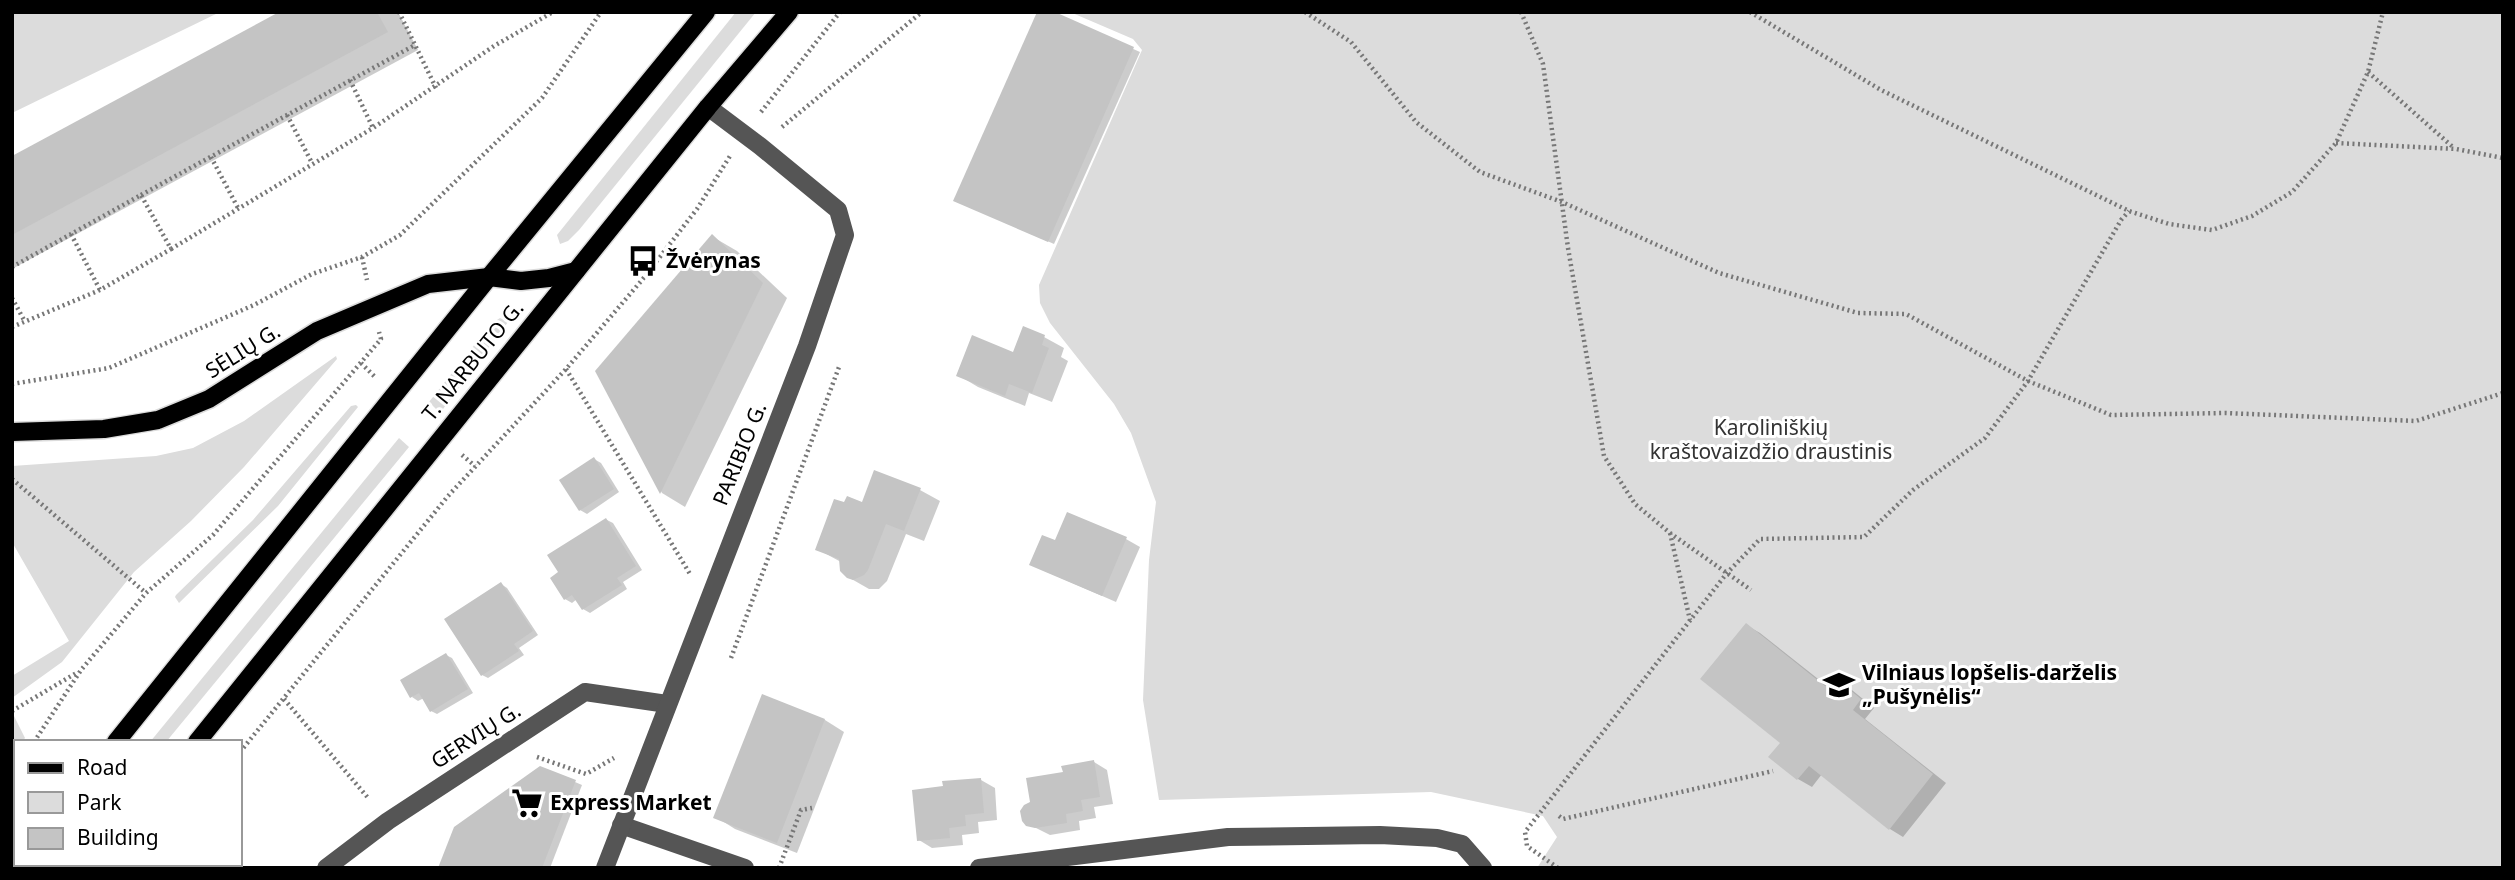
<svg xmlns="http://www.w3.org/2000/svg" width="2515" height="880" font-family="'Noto Sans',sans-serif">
  <style>
    .green { fill: #dcdcdc }
    .shadow { fill: #0003 }
    .building { fill: #c4c4c4 }
    .lines { fill: none; stroke-linecap: round; stroke-linejoin: round }
    .major-casing { stroke: #dbdbdb; stroke-width: 21 }
    .path { stroke: #777; stroke-width: 4.5; stroke-dasharray: 2 3.5; stroke-linecap: butt }
    .minor { stroke: #555; stroke-width: 18 }
    .major { stroke: #000; stroke-width: 18 }
    .labels { text-anchor: middle; stroke-width: 6; stroke-linejoin: round; paint-order: stroke }
    .poi-label { font-size: 21px; font-weight: bold; fill: #000; stroke: #fff; text-anchor: start }
    .street-label { font-size: 21px; fill: #000; stroke: #fff }
    .park-label { font-size: 21px; fill: #333; stroke: #fff }
  </style>
  <rect width="100%" height="100%" fill="#fff"/>
  <!-- green -->
  <g class="green">
    <polygon points="12,12 220,12 12,113"/>
    <polygon points="736,12 756,12 579,230 568,241 560,244 557,235"/>
    <polygon points="1070,12 2503,12 2503,868 1537,868 1557,837 1543,816 1431,792 1159,800 1143,700 1149,560 1156,502 1131,433 1114,404 1050,323 1040,303 1039,285 1142,50 1133,39"/>
    <polygon points="500,318 508,322 440,413 429,402 491,324"/>
    <polygon points="336,356 337,359 244,467 191,521 134,572 62,662 12,698 12,676 69,641 12,542 12,466 156,456 193,448 244,421"/>
    <polygon points="356,405 358,407 278,506 179,603 175,597 176,595 253,520 351,406"/>
    <polygon points="399,438 409,447 166,742 150,742"/>
    <polygon points="12,712 25,738 22,742 16,742 16,752 12,757"/>
  </g>
  <!-- shadow -->
  <g class="shadow">
    <polygon points="282,12 398,12 418,50 12,269 12,158"/>
    <polygon points="1051,12 1140,52 1054,244 961,203"/>
    <polygon points="713,237 737,251 787,298 685,507 662,493 597,372"/>
    <polygon points="1044,337 1064,348 1061,357 1068,361 1052,402 1029,393 1025,406 978,387 958,375 1014,354"/>
    <polygon points="594,459 601,463 619,492 587,514 580,510"/>
    <polygon points="920,490 940,501 924,541 906,534 887,581 879,589 869,589 848,577 841,562 817,549 863,504"/>
    <polygon points="607,520 613,523 642,570 623,582 627,589 590,613 583,609 577,599 572,603 565,599"/>
    <polygon points="1126,539 1140,547 1116,602 1031,565 1056,543"/>
    <polygon points="501,584 507,588 538,635 519,648 524,655 488,678 482,675"/>
    <polygon points="1746,625 1760,633 1827,686 1833,678 1847,686 1874,708 1865,719 1946,783 1903,837 1890,829 1822,774 1812,787 1798,779 1782,743"/>
    <polygon points="446,655 452,658 473,693 437,714 431,711 424,698 418,701 412,697"/>
    <polygon points="763,697 825,720 844,732 797,853 735,829 716,817"/>
    <polygon points="1094,762 1107,770 1113,804 1094,807 1096,818 1079,821 1080,830 1050,835 1028,824 1065,774"/>
    <polygon points="540,767 582,785 550,868 440,868"/>
    <polygon points="981,780 995,788 997,820 978,822 979,833 962,835 963,845 932,848 919,840"/>
  </g>
  <!-- building -->
  <g class="building">
    <polygon points="279,12 377,12 388,32 12,235 12,156"/>
    <polygon points="1037,12 1055,12 1134,47 1048,242 953,201"/>
    <polygon points="712,234 763,283 660,494 595,371"/>
    <polygon points="1023,326 1045,335 1042,345 1049,348 1032,393 1009,384 1005,396 956,376 972,335 1013,352"/>
    <polygon points="594,457 614,489 579,511 559,480"/>
    <polygon points="874,470 921,488 904,531 886,524 868,570 864,575 853,580 847,578 840,571 839,559 815,550 834,499 844,502 847,496 862,502"/>
    <polygon points="1067,512 1127,537 1102,596 1029,565 1042,535 1055,540"/>
    <polygon points="606,518 636,566 617,578 622,585 582,610 572,595 564,600 550,578 558,572 547,555"/>
    <polygon points="501,582 533,631 514,644 519,651 481,676 444,619"/>
    <polygon points="1746,623 1825,686 1833,676 1861,699 1853,710 1933,774 1889,830 1809,766 1797,780 1768,757 1780,743 1700,679"/>
    <polygon points="446,653 468,689 430,712 419,693 410,698 400,680"/>
    <polygon points="762,694 825,719 777,843 713,818"/>
    <polygon points="1094,760 1100,797 1081,800 1083,811 1066,814 1067,823 1035,828 1026,826 1022,821 1020,811 1024,805 1030,802 1026,778 1063,772 1061,766"/>
    <polygon points="540,766 576,780 542,868 438,868 454,827"/>
    <polygon points="981,778 984,813 965,815 966,826 949,828 950,838 917,841 912,790 943,786 942,781"/>
  </g>
  <g class="lines">
    <defs>
      <g id="major">
        <polyline points="12,432 104,429 158,420 209,399 317,331 428,284 489,277 521,281 549,278 576,271"/>
        <polyline points="116,742 489,277 706,12"/>
        <polyline points="197,742 708,107 789,12"/>
        <polyline points="15,868 18,864"/>
        <polyline points="95,868 98,864"/>
      </g>
    </defs>
    <!-- major casing -->
    <use href="#major" class="major-casing"/>
    <!-- path -->
    <g class="path">
      <polyline points="399,12 436,88"/>
      <polyline points="1305,12 1351,42 1416,122 1480,172 1562,202 1719,273 1858,313 1906,314 2028,381 2111,415 2226,413 2416,421 2503,393"/>
      <polyline points="1521,12 1543,64 1568,248 1604,456 1635,504 1670,533 1751,590"/>
      <polyline points="1750,12 1881,90 2129,211 2169,224 2212,230 2252,216 2292,192 2336,143 2368,72 2383,12"/>
      <polyline points="2368,72 2454,148"/>
      <polyline points="350,80 373,128"/>
      <polyline points="761,112 840,12"/>
      <polyline points="287,115 312,163"/>
      <polyline points="782,127 922,12"/>
      <polyline points="2336,143 2456,149 2503,158"/>
      <polyline points="211,157 238,208"/>
      <polyline points="141,195 415,45"/>
      <polyline points="71,234 100,290"/>
      <polyline points="171,249 373,128 494,46 553,12"/>
      <polyline points="362,257 367,280"/>
      <polyline points="12,267 141,195 171,249 100,290 12,327"/>
      <polyline points="12,298 24,320"/>
      <polyline points="361,363 375,377"/>
      <polyline points="566,369 690,574"/>
      <polyline points="12,384 109,368 254,305 312,274 362,257 400,235 542,98 601,12"/>
      <polyline points="462,455 475,466"/>
      <polyline points="12,479 146,593"/>
      <polyline points="1670,533 1690,620"/>
      <polyline points="731,658 839,367"/>
      <polyline points="284,699 369,799"/>
      <polyline points="12,711 78,672"/>
      <polyline points="34,742 81,670 146,593 213,535 381,339 379,332"/>
      <polyline points="240,752 448,496 566,369 642,280 697,209 730,156"/>
      <polyline points="537,757 586,774 614,758"/>
      <polyline points="12,776 16,771"/>
      <polyline points="1559,816 1563,819 1773,771"/>
      <polyline points="144,868 147,864"/>
      <polyline points="779,868 801,810 812,808"/>
      <polyline points="1558,868 1527,846 1525,832 1727,573 1760,539 1864,537 1913,490 1985,438 2028,381 2121,220 2129,211"/>
    </g>
    <!-- minor -->
    <g class="minor">
      <polyline points="621,825 745,868"/>
      <polyline points="326,868 388,821 585,692 667,704"/>
      <polyline points="605,868 807,346 845,235 838,210 760,146 708,107"/>
      <polyline points="979,868 1228,837 1380,835 1437,838 1462,844 1483,868"/>
    </g>
    <!-- major -->
    <use href="#major" class="major"/>
  </g>
  <!-- icons -->
  <defs>
    <symbol id="bus-bare" viewBox="-9 -9 18 18"><path d="M-5-6H5V4H4V6H2V4H-2V6H-4V4H-5ZM-3.5-4V0h7V-4ZM-3.5 1.2v1.5H-2V1.2ZM2 1.2v1.5H3.5V1.2Z" fill="#000" stroke="#fff" stroke-width="2.5" paint-order="stroke"/></symbol>
    <symbol id="school-bare" viewBox="-9 -9 18 18"><path d="M0-5L7-2L0 1L-7-2ZM-4 1L0 2.5L4 1V4Q0 6-4 4Z" fill="#000" stroke="#fff" stroke-width="2.5" paint-order="stroke"/></symbol>
    <symbol id="supermarket-bare" viewBox="-9 -9 18 18"><path d="M-6-5.5h2.5l.6 2H6L4.5 2H-2.5L-4.4-4H-6ZM-1.5 3.2a1.3 1.3 0 1 0 .1 0ZM3 3.2a1.3 1.3 0 1 0 .1 0Z" fill="#000" stroke="#fff" stroke-width="2.5" paint-order="stroke"/></symbol>
  </defs>
  <g fill-rule="evenodd">
    <use href="#bus-bare" x="621" y="239" width="44" height="44"/>
    <use href="#school-bare" x="1817" y="663" width="44" height="44"/>
    <use href="#supermarket-bare" x="505" y="781" width="44" height="44"/>
  </g>
  <g class="labels">
    <!-- poi labels -->
    <g class="poi-label">
      <text x="666" y="268">Žvėrynas</text>
      <text x="1862" y="680">Vilniaus lopšelis-darželis<tspan x="1862" dy="24">„Pušynėlis“</tspan></text>
      <text x="550" y="810">Express Market</text>
    </g>
    <!-- street labels -->
    <g class="street-label">
      <text transform="translate(243 351) rotate(-32)" y="7">SĖLIŲ G.</text>
      <text transform="translate(473 361) rotate(-51)" y="7">T. NARBUTO G.</text>
      <text transform="translate(740 454) rotate(-68)" y="7">PARIBIO G.</text>
      <text transform="translate(476 736) rotate(-33)" y="7">GERVIŲ G.</text>
    </g>
    <!-- park labels -->
    <g class="park-label">
      <text x="1771" y="435">Karoliniškių<tspan x="1771" dy="24">kraštovaizdžio draustinis</tspan></text>
    </g>
  </g>
  <!-- border -->
  <rect width="2515" height="880" fill="none" stroke="#000000" stroke-width="28"/>
  <!-- legend -->
  <rect x="14" y="740" width="228" height="126" fill="#ffffff" stroke="#999999" stroke-width="2"/>
  <rect x="28" y="763" width="35" height="10" fill="#000000" stroke="#999999" stroke-width="2"/>
  <text x="77" y="775" font-size="21" fill="#000000">Road</text>
  <rect x="28" y="792" width="35" height="21" fill="#dcdcdc" stroke="#999999" stroke-width="2"/>
  <text x="77" y="810" font-size="21" fill="#000000">Park</text>
  <rect x="28" y="828" width="35" height="21" fill="#c4c4c4" stroke="#999999" stroke-width="2"/>
  <text x="77" y="845" font-size="21" fill="#000000">Building</text>
</svg>
